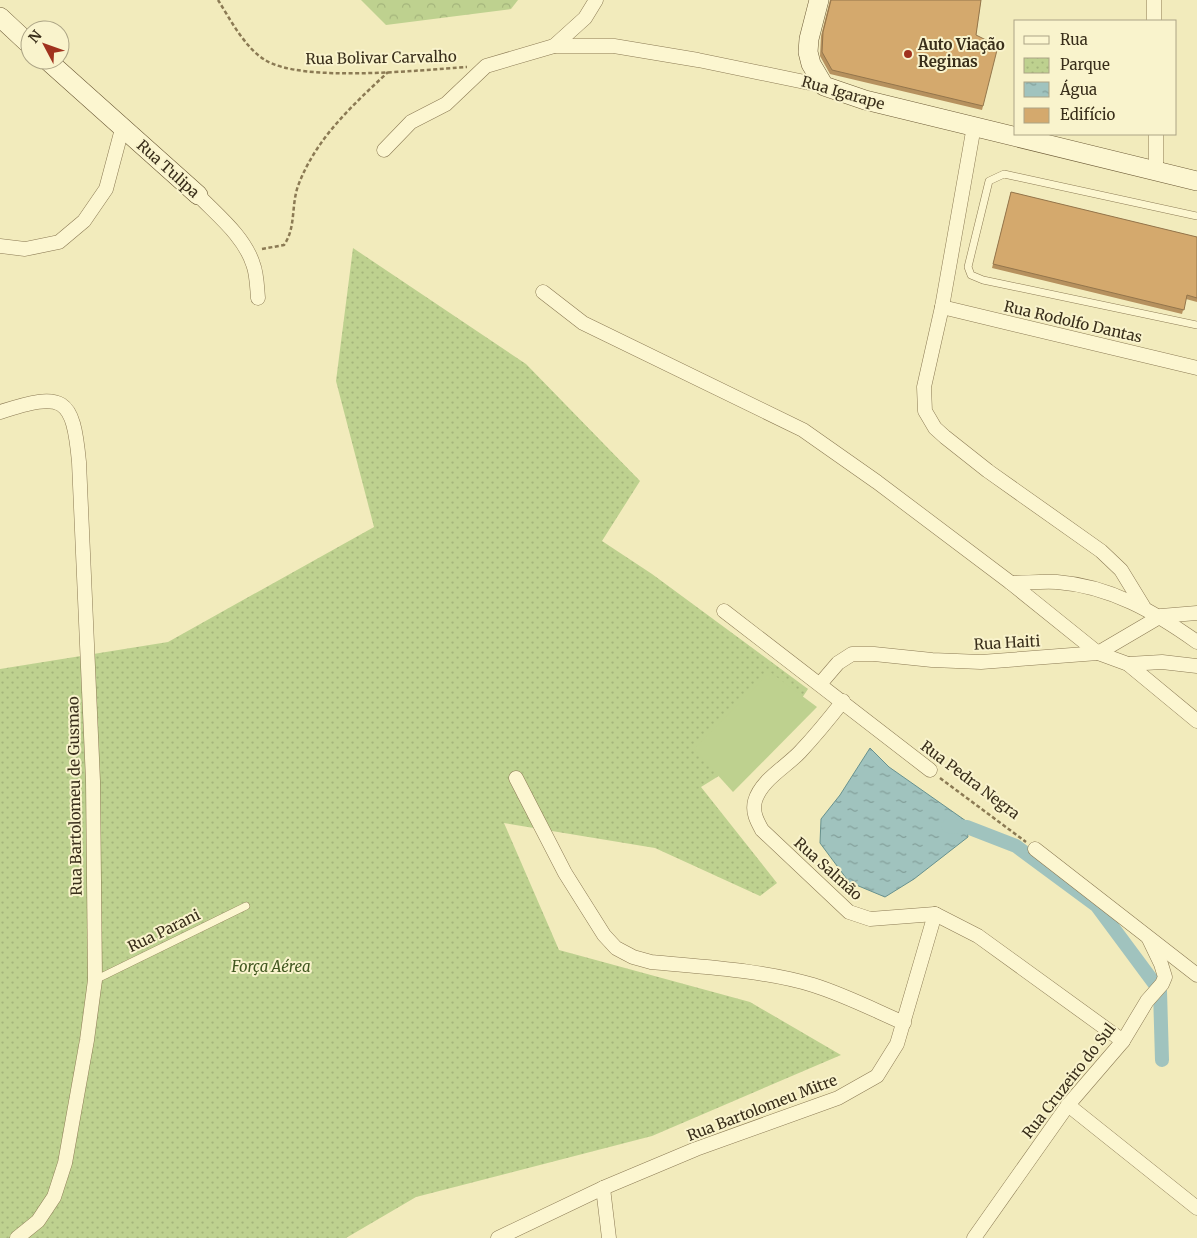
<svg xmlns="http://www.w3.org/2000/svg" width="1197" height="1238" font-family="Merriweather,serif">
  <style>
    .forest { fill: url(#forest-crowns) }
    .park { fill: url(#park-dots) }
    .garden { fill: #bed18f }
    .water { fill: url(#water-ripples); stroke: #67918e }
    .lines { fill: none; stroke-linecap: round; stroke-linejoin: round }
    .canal { stroke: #a0c3be; stroke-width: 14 }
    .lane-casing { stroke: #8b7a54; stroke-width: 8 }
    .street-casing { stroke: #8b7a54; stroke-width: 15 }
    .secondary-casing { stroke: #6d5b37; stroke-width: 20 }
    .path { stroke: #8b7a54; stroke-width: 2.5; stroke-dasharray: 4 2.5; stroke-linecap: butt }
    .lane { stroke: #fcf6d0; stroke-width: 7 }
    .street { stroke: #fcf6d0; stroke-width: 14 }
    .secondary { stroke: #fcf6d0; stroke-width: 19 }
    .wall { fill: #b6915e }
    .building { fill: #d4a96d; stroke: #94764c }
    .poi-dot { fill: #a0321e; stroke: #f9f3cc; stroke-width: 2 }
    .labels { text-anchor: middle; stroke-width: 4; stroke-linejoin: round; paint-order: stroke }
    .poi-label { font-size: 15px; font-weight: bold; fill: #392e1a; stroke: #f9f3cc; text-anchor: start }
    .street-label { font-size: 15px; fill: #392e1a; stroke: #f9f3cc }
    .park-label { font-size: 15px; font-style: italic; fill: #40571f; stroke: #f9f3cc }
  </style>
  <defs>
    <pattern id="forest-crowns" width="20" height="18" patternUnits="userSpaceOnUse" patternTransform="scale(1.25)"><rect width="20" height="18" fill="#bed18f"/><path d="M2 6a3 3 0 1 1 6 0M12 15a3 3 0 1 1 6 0" fill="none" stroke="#a4b47b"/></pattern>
    <pattern id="park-dots" width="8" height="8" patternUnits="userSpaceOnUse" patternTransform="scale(1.25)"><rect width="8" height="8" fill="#bed18f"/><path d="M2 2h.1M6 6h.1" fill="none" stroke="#a4b47b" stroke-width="1.8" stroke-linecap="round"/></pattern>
    <pattern id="water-ripples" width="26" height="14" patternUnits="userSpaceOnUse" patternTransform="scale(1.25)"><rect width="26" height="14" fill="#a0c3be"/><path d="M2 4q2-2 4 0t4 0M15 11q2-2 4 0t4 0" fill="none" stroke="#839f9a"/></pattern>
  </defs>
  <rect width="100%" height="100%" fill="#f2ebbc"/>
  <!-- forest -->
  <polygon class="forest" points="361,0 518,0 511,9 386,25"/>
  <!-- park -->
  <polygon class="park" points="353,248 526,364 640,481 602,541 652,574 808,689 772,743 701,787 777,883 760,896 655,848 504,823 559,950 750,1002 841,1055 652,1136 416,1197 346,1238 0,1238 0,669 168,642 374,527 336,381"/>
  <!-- garden -->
  <polygon class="garden" points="770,672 817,707 733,792 694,749"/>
  <!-- water -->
  <polygon class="water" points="870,748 889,767 966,821 968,837 914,879 885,897 849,882 820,843 821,819 840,795"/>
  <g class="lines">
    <!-- canal -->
    <polyline class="canal" points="948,826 967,827 1016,846 1097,906 1160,991 1162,1060"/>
    <defs>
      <g id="lane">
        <polyline points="1197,216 1004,174 989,181 968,267 971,275 983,280 1197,325"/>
        <polyline points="95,980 246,906"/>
      </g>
      <g id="street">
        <polyline points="1154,0 1154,21"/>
        <polyline points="554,46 585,18 596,0"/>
        <polyline points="974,126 942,307 924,387 925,411 935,428 945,437 988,471 1101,551 1121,570 1143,606"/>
        <polyline points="1156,134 1156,172"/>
        <polyline points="384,150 411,122 446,104 486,66 554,46 614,46 698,60 824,86"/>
        <path d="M198,195C217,215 244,236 253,264C257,274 257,287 258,298"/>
        <polyline points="0,246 25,249 59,242 84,221 106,189 122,129"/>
        <polyline points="543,292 583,323 803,430 877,482 1011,583 1098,653 1128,664 1197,721"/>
        <polyline points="942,307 1197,368"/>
        <path d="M0,412C64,391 73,397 79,462L93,781L95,980L87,1040L65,1163L54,1197L38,1221L17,1238"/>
        <path d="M1011,583C1026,583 1042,581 1057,582C1110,586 1155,612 1197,642"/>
        <polyline points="724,611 930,770"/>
        <polyline points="1128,664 1162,662 1197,666"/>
        <polyline points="820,684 838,663 852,654 874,654 932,660 981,662 1098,653 1161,616 1197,613"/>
        <path d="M843,701C829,719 815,736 800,752C786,767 761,780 755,801C752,812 757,821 762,830L849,912L870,919L935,914L978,936L1123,1041"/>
        <path d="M516,778L565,873L604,935L616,948L633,957L651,962C703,967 763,970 813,985C845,995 874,1010 904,1023"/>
        <polyline points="1035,849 1197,975"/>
        <polyline points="1068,1105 1197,1208"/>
        <polyline points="603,1188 609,1238"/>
        <polyline points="498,1238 603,1188 696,1149 838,1098 877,1076 897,1044 935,914"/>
        <polyline points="974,1238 1068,1105 1123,1041 1147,1001 1162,984 1165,977 1161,964 1149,939"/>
      </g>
      <g id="secondary">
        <polyline points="819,0 809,39 808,52 811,64 824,86 865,100 1197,181"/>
        <polyline points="0,17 30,45"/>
        <polyline points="47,60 198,195"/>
      </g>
    </defs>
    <!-- lane casing -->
    <use href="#lane" class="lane-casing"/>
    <!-- street casing -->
    <use href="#street" class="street-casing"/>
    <!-- secondary casing -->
    <use href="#secondary" class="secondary-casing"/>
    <!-- path -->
    <g class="path">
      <path d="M218,0C230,19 245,48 265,60C302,83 420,70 467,67"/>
      <path d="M262,249L284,245C296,228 291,206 298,186C316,138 352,106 388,72"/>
      <polyline points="940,778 1026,842"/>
    </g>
    <!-- lane -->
    <use href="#lane" class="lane"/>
    <!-- street -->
    <use href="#street" class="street"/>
    <!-- secondary -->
    <use href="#secondary" class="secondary"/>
  </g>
  <!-- wall -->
  <g class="wall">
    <polygon points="830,0 981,0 976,35 983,106 982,110 830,74 820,56 821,36"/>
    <polygon points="1011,192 1197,237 1197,302 1186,299 1182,314 992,268"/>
  </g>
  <!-- building -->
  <g class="building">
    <polygon points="831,0 981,0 976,35 998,46 983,106 832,70 822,52 823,32"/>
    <polygon points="1011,192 1197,237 1197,298 1187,295 1184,310 993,264"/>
  </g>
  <!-- markers -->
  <circle class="poi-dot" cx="908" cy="54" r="5"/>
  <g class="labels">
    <!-- poi labels -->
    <g class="poi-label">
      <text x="918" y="50">Auto Viação<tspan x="918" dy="17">Reginas</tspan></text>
    </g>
    <!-- street labels -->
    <g class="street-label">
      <text transform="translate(381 58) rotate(-1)" y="5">Rua Bolivar Carvalho</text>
      <text transform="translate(843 93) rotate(16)" y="5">Rua Igarape</text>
      <text transform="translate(168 169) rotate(42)" y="5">Rua Tulipa</text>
      <text transform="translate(1073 322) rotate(13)" y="5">Rua Rodolfo Dantas</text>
      <text transform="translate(1007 643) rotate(-3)" y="5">Rua Haiti</text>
      <text transform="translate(970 780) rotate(37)" y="5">Rua Pedra Negra</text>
      <text transform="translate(75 796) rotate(-91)" y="5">Rua Bartolomeu de Gusmao</text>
      <text transform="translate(828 869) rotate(42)" y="5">Rua Salmão</text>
      <text transform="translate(164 931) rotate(-26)" y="5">Rua Parani</text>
      <text transform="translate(1069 1081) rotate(-52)" y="5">Rua Cruzeiro do Sul</text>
      <text transform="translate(762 1108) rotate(-21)" y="5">Rua Bartolomeu Mitre</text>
    </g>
    <!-- park labels -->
    <g class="park-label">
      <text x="271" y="972">Força Aérea</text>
    </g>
  </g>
  <!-- legend -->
  <rect x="1014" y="20" width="162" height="115" fill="#f9f3cc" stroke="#aca485"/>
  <rect x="1024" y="36" width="25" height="8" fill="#fcf6d0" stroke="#aca485"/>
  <text x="1060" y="45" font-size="15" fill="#392e1a">Rua</text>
  <rect x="1024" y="58" width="25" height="15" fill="url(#park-dots)" stroke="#aca485"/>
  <text x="1060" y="70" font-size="15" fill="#392e1a">Parque</text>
  <rect x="1024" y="82" width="25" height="15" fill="url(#water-ripples)" stroke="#aca485"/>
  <text x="1060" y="95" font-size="15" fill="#392e1a">Água</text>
  <rect x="1024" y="108" width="25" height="15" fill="#d4a96d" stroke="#aca485"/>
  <text x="1060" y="120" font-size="15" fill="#392e1a">Edifício</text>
  <!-- north arrow -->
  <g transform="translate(45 45) rotate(311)"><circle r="24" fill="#f9f3cc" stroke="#aca485"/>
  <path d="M0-4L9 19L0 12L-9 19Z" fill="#a0321e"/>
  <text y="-8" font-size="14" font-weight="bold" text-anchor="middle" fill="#392e1a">N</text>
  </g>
</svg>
